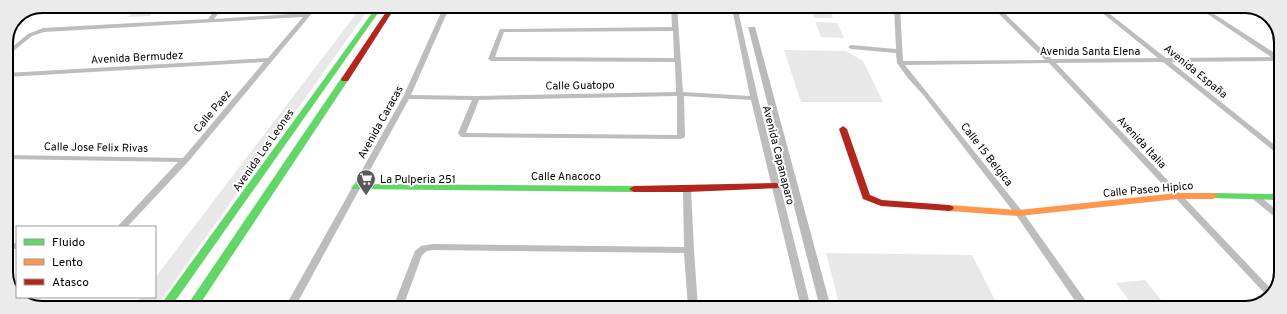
<svg xmlns="http://www.w3.org/2000/svg" width="1287" height="314" font-family="Overpass,sans-serif">
  <style>
    .green { fill: #e8e8e8 }
    .water { fill: #bababa }
    .lines { fill: none; stroke-linecap: round; stroke-linejoin: round }
    .street { fill: #bdbdbd; fill-rule: evenodd }
    .fast { fill: #63d668; fill-rule: evenodd }
    .slow { fill: #ff974d; fill-rule: evenodd }
    .jam { fill: #b3261e; fill-rule: evenodd }
    .labels { text-anchor: middle; stroke-width: 4; stroke-linejoin: round; paint-order: stroke }
    .street-label { font-size: 11px; fill: #000; stroke: #fff }
    .poi-label { font-size: 11px; fill: #000; stroke: #fff; text-anchor: start }
    .rim { fill: none; stroke: #000; stroke-width: 2 }
  </style>
  <rect width="100%" height="100%" fill="#fff"/>
  <!-- green -->
  <g class="green">
    <polygon points="159,6 150,16 128,17 138,7"/>
    <polygon points="362,6 371,6 156,307 133,307 141,297 155,297 155,278"/>
    <polygon points="810,6 828,6 833,18 814,18"/>
    <polygon points="815,22 837,23 844,38 821,37"/>
    <polygon points="784,50 846,51 863,61 883,102 801,102"/>
    <polygon points="826,253 972,255 999,308 840,308"/>
    <polygon points="1145,280 1168,308 1135,308 1116,283"/>
  </g>
  <!-- water -->
  <polygon class="water" points="748,27 755,27 831,308 820,308"/>
  <g class="lines">
    <!-- street -->
    <g class="street">
      <polygon points="218,6 224,6 214,19 306,13 312,6 318,6 188,162 127,227 117,227 178,162 6,159 6,155 183,158 264,62 6,77 6,73 268,58 303,17 44,32 32,36 6,57 6,52 28,34 43,28 208,19"/>
      <path d="M444,6H450L411,95L476,96L676,92L675,62L491,61L488,59L500,29L672,27L671,6H677L683,92L750,96L732,8L729,6H737L758,98L811,308H801L751,100L684,96L685,137L681,139L464,137H461L458,133L472,100L409,99L295,307H285L403,97ZM673,31L674,58L495,57L504,32ZM677,96V135L466,133L479,100Z"/>
      <polygon points="894,7 900,7 903,61 1045,60 992,7 998,7 1052,59 1158,58 1095,7 1101,7 1166,58 1271,57 1197,7 1203,7 1281,57 1281,61 1171,62 1281,150 1280,156 1163,62 1056,63 1273,291 1269,298 1049,63 905,65 1022,211 1091,308 1080,308 1016,215 924,96 907,77 897,63 896,53 851,49 848,47 851,45 896,49"/>
      <polygon points="687,186 691,189 694,250 698,308 688,308 684,253 432,250 427,251 422,255 403,307 393,307 415,251 421,246 432,244 684,247 683,189"/>
      <polygon points="1257,195 1260,196 1280,213 1280,220 1277,219 1254,200 1253,198"/>
      <rect x="6" y="243" width="11" height="6"/>
    </g>
    <!-- fast -->
    <g class="fast">
      <polygon points="377,6 383,6 171,307 159,307"/>
      <polygon points="739,6 735,9 732,7 732,6"/>
      <polygon points="342,77 348,77 349,79 198,307 186,307"/>
      <polygon points="356,184 634,186 639,189 634,192 353,189 351,187"/>
      <polygon points="1213,193 1280,194 1280,200 1210,198 1208,196 1210,194"/>
    </g>
    <!-- slow -->
    <polygon class="slow" points="1177,193 1213,193 1218,196 1213,199 1177,199 1019,216 949,211 946,210 944,208 946,206 949,205 1019,210"/>
    <!-- jam -->
    <g class="jam">
      <polygon points="390,6 396,6 348,81 342,81 341,79"/>
      <polygon points="843,126 847,129 870,195 882,200 949,205 952,206 954,208 952,210 949,211 881,206 863,199 839,129"/>
      <polygon points="776,183 779,184 781,186 779,188 687,192 634,192 629,189 634,186"/>
    </g>
  </g>
  <!-- icons -->
  <defs>
    <symbol id="supermarket-pin" viewBox="-11 -11 22 30"><path d="M0 17L-7.5 6A9.5 9.5 0 1 1 7.5 6Z" fill="#595959" stroke="#fff"/><path d="M-6-5.5h2.5l.6 2H6L4.5 2H-2.5L-4.4-4H-6ZM-1.5 3.2a1.3 1.3 0 1 0 .1 0ZM3 3.2a1.3 1.3 0 1 0 .1 0Z" fill="#fff"/></symbol>
  </defs>
  <g fill-rule="evenodd">
    <use href="#supermarket-pin" x="355" y="168" width="22" height="30"/>
  </g>
  <g class="labels">
    <!-- street labels -->
    <g class="street-label">
      <text x="1090" y="55">Avenida Santa Elena</text>
      <text transform="translate(137 57) rotate(-3)" y="4">Avenida Bermudez</text>
      <text transform="translate(1196 71) rotate(39)" y="4">Avenida España</text>
      <text transform="translate(580 85) rotate(-1)" y="4">Calle Guatopo</text>
      <text transform="translate(212 111) rotate(-50)" y="4">Calle Paez</text>
      <text transform="translate(380 122) rotate(-61)" y="4">Avenida Caracas</text>
      <text transform="translate(1142 142) rotate(47)" y="4">Avenida Italia</text>
      <text transform="translate(96 147) rotate(1)" y="4">Calle Jose Felix Rivas</text>
      <text transform="translate(263 150) rotate(-55)" y="4">Avenida Los Leones</text>
      <text transform="translate(987 154) rotate(52)" y="4">Calle 15 Belgica</text>
      <text transform="translate(779 155) rotate(76)" y="4">Avenida Capanaparo</text>
      <text x="566" y="180">Calle Anacoco</text>
      <text transform="translate(1148 189) rotate(-5)" y="4">Calle Paseo Hipico</text>
    </g>
    <!-- poi labels -->
    <g class="poi-label">
      <text x="380" y="183">La Pulperia 251</text>
    </g>
  </g>
  <!-- crop -->
  <path d="M0 0H1287V314H0ZM42 13H1245A29 29 0 0 1 1274 42V272A29 29 0 0 1 1245 301H42A29 29 0 0 1 13 272V42A29 29 0 0 1 42 13Z" fill="#ebebeb" fill-rule="evenodd"/>
  <path class="rim" d="M42 13H1245A29 29 0 0 1 1274 42V272A29 29 0 0 1 1245 301H42A29 29 0 0 1 13 272V42A29 29 0 0 1 42 13Z"/>
  <!-- legend -->
  <rect x="16" y="226" width="140" height="72" fill="#ffffff" stroke="#999999"/>
  <rect x="24" y="239" width="20" height="6" fill="#63d668" stroke="#999999"/>
  <text x="52" y="246" font-size="12" fill="#000000">Fluido</text>
  <rect x="24" y="259" width="20" height="6" fill="#ff974d" stroke="#999999"/>
  <text x="52" y="266" font-size="12" fill="#000000">Lento</text>
  <rect x="24" y="279" width="20" height="6" fill="#b3261e" stroke="#999999"/>
  <text x="52" y="286" font-size="12" fill="#000000">Atasco</text>
</svg>
